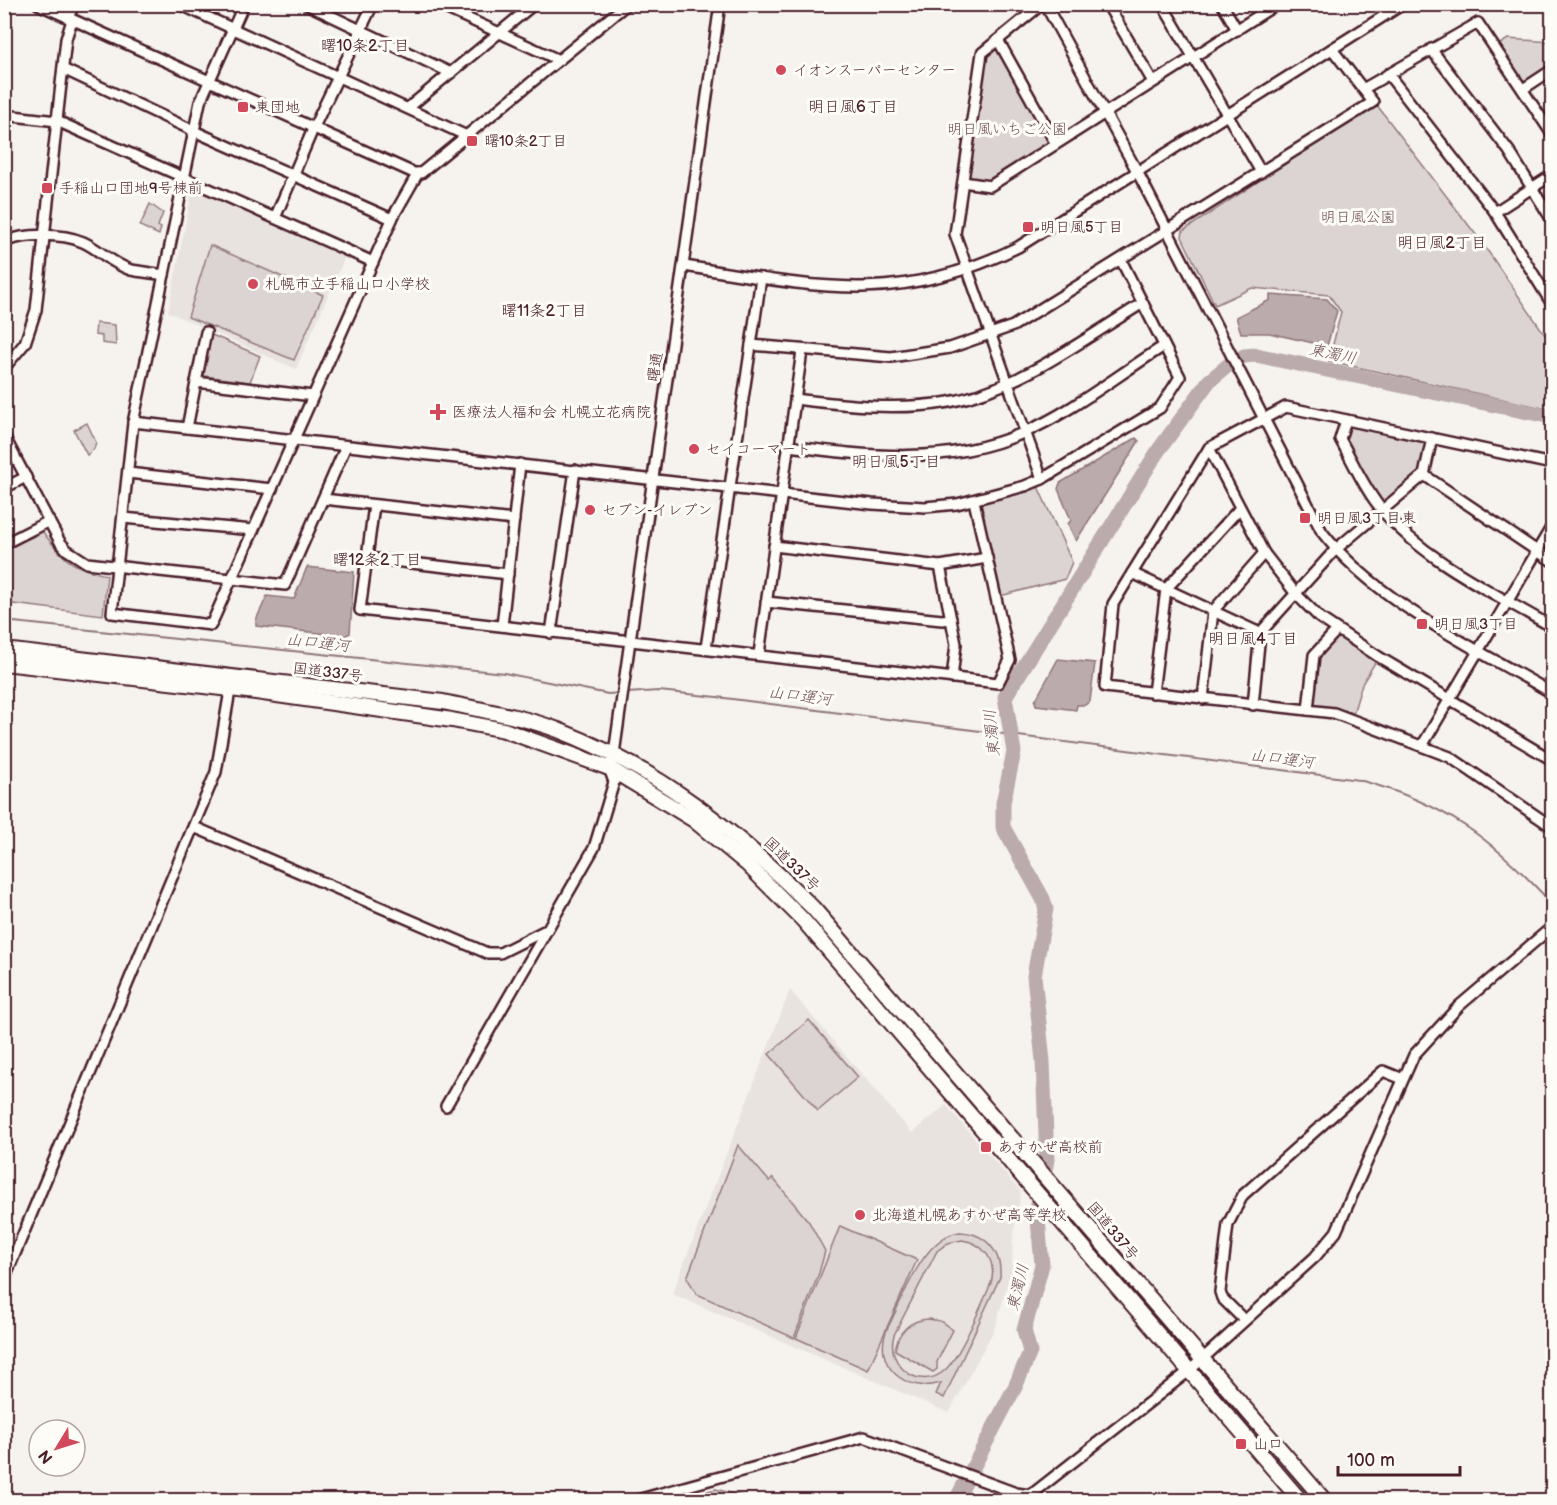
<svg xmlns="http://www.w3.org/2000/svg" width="1557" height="1505" font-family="'Balsamiq Sans','Klee One',sans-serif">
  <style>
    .built { fill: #e9e3e0 }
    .green { fill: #dcd4d2; stroke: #937a7e; stroke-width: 1.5; fill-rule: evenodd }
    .water { fill: #bbabac; stroke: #8e7378; stroke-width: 1.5 }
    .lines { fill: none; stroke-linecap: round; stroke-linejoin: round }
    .stream { stroke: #8e7378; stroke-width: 2 }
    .river { stroke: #bbabac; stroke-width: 15 }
    .minor-casing { stroke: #4a1f2b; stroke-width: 14 }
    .highway-casing { stroke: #4a1f2b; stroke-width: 18 }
    .minor { stroke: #fdfcf7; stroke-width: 9 }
    .highway { stroke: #fdfcf7; stroke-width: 14 }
    .poi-dot { fill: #d1495b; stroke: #fdfcf7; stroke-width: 2 }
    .labels { text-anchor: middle; stroke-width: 6; stroke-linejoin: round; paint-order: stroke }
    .poi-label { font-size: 15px; fill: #4a1f2b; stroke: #fdfcf7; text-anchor: start }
    .park-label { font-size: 15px; fill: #6e4c55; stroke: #fdfcf7 }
    .street-label { font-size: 15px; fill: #4a1f2b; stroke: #fdfcf7 }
    .neighbourhood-label { font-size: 16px; fill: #4a1f2b; stroke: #fdfcf7 }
    .water-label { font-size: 16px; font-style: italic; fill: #725058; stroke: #fdfcf7 }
  </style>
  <rect width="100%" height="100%" fill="#f6f3ef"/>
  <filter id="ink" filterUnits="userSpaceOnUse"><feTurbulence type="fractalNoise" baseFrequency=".0167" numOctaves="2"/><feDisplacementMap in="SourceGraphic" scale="12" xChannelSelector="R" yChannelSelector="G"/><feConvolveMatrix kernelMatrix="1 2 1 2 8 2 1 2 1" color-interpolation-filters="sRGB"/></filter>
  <g filter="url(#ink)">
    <!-- built -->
    <g class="built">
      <polygon points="196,187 346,255 296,369 168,312 192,190"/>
      <polygon points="790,990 912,1133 946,1105 1021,1192 1013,1238 1012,1269 995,1328 949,1413 672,1294"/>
    </g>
    <!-- green -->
    <g class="green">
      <polygon points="1508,39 1552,42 1552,70 1523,89 1495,47"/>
      <polygon points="998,40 1056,144 990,186 963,182 982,53"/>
      <polygon points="1376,104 1483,244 1552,345 1552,410 1329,361 1341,312 1329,295 1252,288 1215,305 1182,237 1183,231"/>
      <polygon points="150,204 163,213 158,226 161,228 159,235 140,226"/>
      <polygon points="210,245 323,295 294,360 188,317"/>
      <polygon points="96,323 115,325 116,345 102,343 102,336 95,335"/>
      <polygon points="212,335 260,356 250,382 205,376 203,373"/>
      <polygon points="1346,420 1432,438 1424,475 1382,510 1340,439"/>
      <polygon points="87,423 96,442 94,449 87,455 74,430"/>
      <polygon points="1036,482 1072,562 1065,579 996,597 974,501"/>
      <path d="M43,532C63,559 73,569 107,575L103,615L5,603V549Z"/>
      <polygon points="1336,635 1376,661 1362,684 1352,717 1311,708 1320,654"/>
      <polygon points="809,1020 858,1077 818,1111 769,1054"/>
      <polygon points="738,1145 769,1181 773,1178 809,1222 825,1251 819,1273 794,1338 697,1294 687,1278"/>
      <polygon points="840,1226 917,1260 868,1370 796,1338"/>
      <path d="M960,1232C986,1233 1002,1252 1000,1277L944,1398L936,1394L941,1383C906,1394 872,1366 887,1329C903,1299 923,1236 960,1232ZM962,1240C984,1243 997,1261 991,1283C983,1302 959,1358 945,1370C920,1393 885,1365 894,1335L937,1251L948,1243Z"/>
      <path d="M929,1319L940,1321L953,1330L937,1362V1369L933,1372L895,1350C898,1331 910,1320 929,1319Z"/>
      <polygon points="716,1489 755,1500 705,1497 708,1491"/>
    </g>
    <!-- water -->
    <g class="water">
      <polygon points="1270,295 1327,299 1337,311 1327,346 1269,333 1241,333 1236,317 1270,300"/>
      <polygon points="1136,438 1139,441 1076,541 1068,524 1071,520 1058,489 1060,483"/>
      <polygon points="307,567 354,572 350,633 345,636 256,626 256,620 267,596 294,599"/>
      <polygon points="1058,659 1095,663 1090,701 1085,705 1077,705 1076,710 1036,705 1035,701"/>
    </g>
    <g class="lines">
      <!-- stream -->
      <g class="stream">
        <polyline points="4,621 504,673 608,694 621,693"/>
        <path d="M626,693L659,691L717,697L1359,780C1445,803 1493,839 1552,904"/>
      </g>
      <!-- river -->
      <polyline class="river" points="956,1500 1016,1385 1030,1352 1024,1330 1042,1265 1037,1209 1047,1160 1043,1061 1034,976 1046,909 1043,899 1003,827 1003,803 1014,752 1005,697 1158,451 1209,381 1231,363 1244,356 1256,355 1552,417"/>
      <defs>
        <g id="minor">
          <polyline points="38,4 414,173 421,173 627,4"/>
          <polyline points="179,4 467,136"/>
          <polyline points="244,4 200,102 133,423 112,613 211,625 394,215 418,173"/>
          <polyline points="306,4 451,73"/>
          <polyline points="436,4 559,60"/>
          <path d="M1045,4L1138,173L1322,532C1376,602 1476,648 1552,693"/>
          <polyline points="1107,4 1153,82"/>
          <polyline points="1162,4 1261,172"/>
          <polyline points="1222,4 1237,30"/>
          <polyline points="68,18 74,4"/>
          <polyline points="998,40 1056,144"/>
          <polyline points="1431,49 1509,151 1552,220"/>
          <polyline points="63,69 194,131 392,219"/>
          <polyline points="1388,74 1495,212 1552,304"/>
          <polyline points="1363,89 1478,23 1552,134"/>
          <polyline points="1523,89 1552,70"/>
          <polyline points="408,108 534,4"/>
          <polyline points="4,115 57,121 373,262"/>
          <polyline points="963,182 990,186 1277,4"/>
          <polyline points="1495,212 1552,175"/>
          <polyline points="275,218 313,129 373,4"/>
          <path d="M4,242C25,233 62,233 83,242C99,249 112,264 131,270C142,272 153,273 164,275"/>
          <path d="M684,266C812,286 896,308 1018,247L1403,4"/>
          <polyline points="751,345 891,357 950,348 1013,326 1373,102 1332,49"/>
          <polyline points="4,368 25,343 36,310 66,39 72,20"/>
          <polyline points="196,382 313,396"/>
          <path d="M795,399C845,405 898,411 949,402C1021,388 1082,340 1143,303"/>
          <path d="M1346,420L1340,439C1353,462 1365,490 1382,510C1426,562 1495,593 1552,627"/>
          <polyline points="133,422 872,504 925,507 957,504 1025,486 1042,479 1160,408 1180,377 1121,260"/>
          <polyline points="187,428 206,332"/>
          <polyline points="4,436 60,542 67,550 87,563 285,585 346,446"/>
          <path d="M788,446C868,456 947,466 1023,433C1072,412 1119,374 1164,346"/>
          <polyline points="1209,448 1264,553 1296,594 1320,618 1379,657 1552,760"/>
          <polyline points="1552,464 1286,407 1209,448 1113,604 1105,687 1334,713 1450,757 1548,824 1552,819"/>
          <polyline points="128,473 272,489"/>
          <polyline points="1424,475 1552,561"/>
          <polyline points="1042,479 955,234 982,53 1042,4"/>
          <polyline points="4,488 26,477"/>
          <polyline points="323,499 514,520"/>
          <polyline points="374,505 360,610 998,683 1010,660 974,501"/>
          <polyline points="123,518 253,530"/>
          <polyline points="4,544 49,521"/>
          <polyline points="774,546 940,566 987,558"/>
          <polyline points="367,558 508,574"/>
          <polyline points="940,566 956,644 952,678"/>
          <polyline points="1132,573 1260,633"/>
          <polyline points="766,602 942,620 951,619"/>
          <polyline points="502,626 520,464"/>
          <polyline points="551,633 575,470"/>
          <polyline points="706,648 761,278"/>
          <polyline points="759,654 802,351"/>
          <polyline points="1153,693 1166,589 1240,508"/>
          <polyline points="1203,699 1213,611 1264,553"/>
          <polyline points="1253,705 1260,633 1335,550 1424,475 1432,438"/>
          <polyline points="1308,710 1314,655 1337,630"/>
          <polyline points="1422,746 1552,526"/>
          <polyline points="194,827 487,953 500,953 544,931"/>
          <polyline points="446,1106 594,848 614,782 609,768 614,754 720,4"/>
          <polyline points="4,1280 216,772 231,685"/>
          <polyline points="1244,1320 1222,1298 1220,1292 1228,1224 1243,1195 1383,1071 1403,1079"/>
          <polyline points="637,1500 864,1437 1016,1493 1030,1495 1036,1491 1189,1371 1315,1257 1336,1232 1414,1055 1459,1006 1552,927"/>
        </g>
        <g id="highway">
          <path d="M4,650L443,702C481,710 521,716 558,730C661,770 736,831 813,908L1324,1500"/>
          <polyline points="4,663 256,692 452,720 504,730 609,768 694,820 747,864 803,920 1300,1500"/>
        </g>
      </defs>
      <!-- minor casing -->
      <use href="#minor" class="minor-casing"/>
      <!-- highway casing -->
      <use href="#highway" class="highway-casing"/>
      <!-- minor -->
      <use href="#minor" class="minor"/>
      <!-- highway -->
      <use href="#highway" class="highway"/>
    </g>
  </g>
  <!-- markers -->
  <g class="poi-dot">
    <circle cx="781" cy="70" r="6"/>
    <rect x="237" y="101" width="12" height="12" rx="3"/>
    <rect x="466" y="135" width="12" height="12" rx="3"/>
    <rect x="41" y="182" width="12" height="12" rx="3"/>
    <rect x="1022" y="221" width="12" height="12" rx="3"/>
    <circle cx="253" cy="284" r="6"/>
    <path d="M435 403h6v6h6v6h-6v6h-6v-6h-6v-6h6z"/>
    <circle cx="694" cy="449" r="6"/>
    <circle cx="590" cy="510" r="6"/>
    <rect x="1299" y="512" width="12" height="12" rx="3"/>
    <rect x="1416" y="618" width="12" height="12" rx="3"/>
    <rect x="980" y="1141" width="12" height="12" rx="3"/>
    <circle cx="860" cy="1215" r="6"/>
    <rect x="1235" y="1438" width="12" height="12" rx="3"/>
  </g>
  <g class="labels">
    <!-- poi labels -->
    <g class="poi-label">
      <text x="793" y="75">イオンスーパーセンター</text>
      <text x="255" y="112">東団地</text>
      <text x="484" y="146">曙10条2丁目</text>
      <text x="59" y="193">手稲山口団地9号棟前</text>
      <text x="1040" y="232">明日風5丁目</text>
      <text x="265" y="289">札幌市立手稲山口小学校</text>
      <text x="452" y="417">医療法人福和会 札幌立花病院</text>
      <text x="706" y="454">セイコーマート</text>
      <text x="602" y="515">セブン-イレブン</text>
      <text x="1317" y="523">明日風3丁目東</text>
      <text x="1434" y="629">明日風3丁目</text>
      <text x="998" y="1152">あすかぜ高校前</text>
      <text x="872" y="1220">北海道札幌あすかぜ高等学校</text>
      <text x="1253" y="1449">山口</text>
    </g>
    <!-- park labels -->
    <g class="park-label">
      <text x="1007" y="134">明日風いちご公園</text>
      <text x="1358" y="222">明日風公園</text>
    </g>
    <!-- street labels -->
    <g class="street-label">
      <text transform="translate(655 367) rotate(-82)" y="5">曙通</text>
      <text transform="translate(328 672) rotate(7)" y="5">国道337号</text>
      <text transform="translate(792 864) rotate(44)" y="5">国道337号</text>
      <text transform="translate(1113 1231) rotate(50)" y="5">国道337号</text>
    </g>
    <!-- neighbourhood labels -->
    <g class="neighbourhood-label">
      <text x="365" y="51">曙10条2丁目</text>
      <text x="853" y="112">明日風6丁目</text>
      <text x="1442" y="248">明日風2丁目</text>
      <text x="544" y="316">曙11条2丁目</text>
      <text x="896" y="467">明日風5丁目</text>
      <text x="377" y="565">曙12条2丁目</text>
      <text x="1253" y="644">明日風4丁目</text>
    </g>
    <!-- water labels -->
    <g class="water-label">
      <text transform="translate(1333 353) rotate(12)" y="6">東濁川</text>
      <text transform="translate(318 642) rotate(6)" y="6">山口運河</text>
      <text transform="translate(800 695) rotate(7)" y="6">山口運河</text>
      <text transform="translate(991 733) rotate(-96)" y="6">東濁川</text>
      <text transform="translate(1282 758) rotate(7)" y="6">山口運河</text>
      <text transform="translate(1017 1287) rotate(-76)" y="6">東濁川</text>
    </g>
  </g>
  <!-- margin -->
  <rect width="1557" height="1505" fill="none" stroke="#fdfcf7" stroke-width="24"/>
  <rect x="12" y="12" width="1533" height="1481" fill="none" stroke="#4a1f2b" stroke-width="2" filter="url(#ink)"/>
  <!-- north arrow -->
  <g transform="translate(57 1448) rotate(232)"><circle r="28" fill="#fdfcf7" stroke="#b5a4a5" stroke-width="1.5"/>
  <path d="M0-4.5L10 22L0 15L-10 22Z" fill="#d1495b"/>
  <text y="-9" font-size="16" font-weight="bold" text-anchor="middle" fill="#4a1f2b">N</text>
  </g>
  <!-- scale -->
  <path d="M1338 1466v9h122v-9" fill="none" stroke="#4a1f2b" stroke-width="3"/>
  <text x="1347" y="1466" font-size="18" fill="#4a1f2b" stroke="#fdfcf7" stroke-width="4.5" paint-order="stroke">100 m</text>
</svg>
